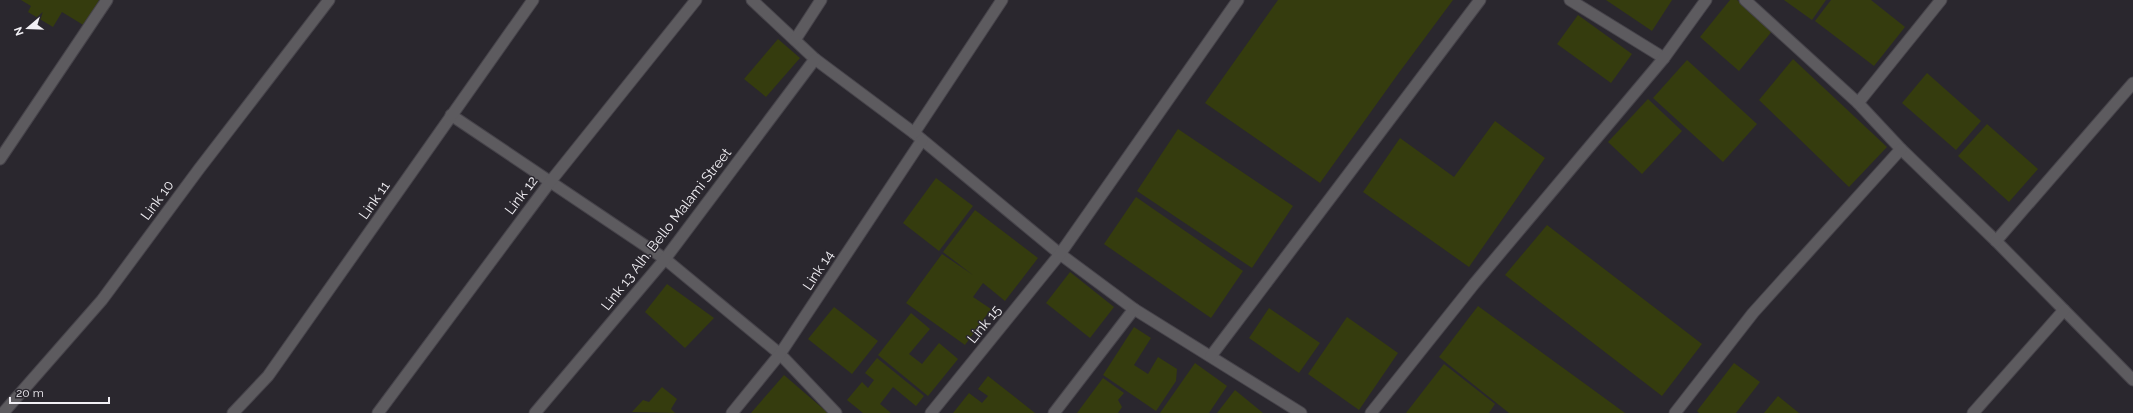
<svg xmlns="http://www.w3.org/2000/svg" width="2133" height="413" font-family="Raleway,sans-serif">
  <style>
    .building { fill: #353c0e }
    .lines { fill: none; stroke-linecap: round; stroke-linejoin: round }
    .minor-casing { stroke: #46434a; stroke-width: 13 }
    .minor { stroke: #5d5b5f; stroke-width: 11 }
    .labels { text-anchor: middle; stroke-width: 3; stroke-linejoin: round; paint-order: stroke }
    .street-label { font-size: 14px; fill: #f1eff4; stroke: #2a272e }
  </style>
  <rect width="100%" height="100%" fill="#2a272e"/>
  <!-- building -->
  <g class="building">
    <polygon points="21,0 99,0 85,26 62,12 53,27 28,12 31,6"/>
    <polygon points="1278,0 1453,0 1398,74 1320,183 1205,103"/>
    <polygon points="1606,0 1672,0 1652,31"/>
    <polygon points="1730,0 1737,0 1773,30 1739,71 1700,37"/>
    <polygon points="1784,0 1826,0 1812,20"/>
    <polygon points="1831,0 1871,0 1905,27 1874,66 1815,21"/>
    <polygon points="1578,15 1632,54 1611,83 1557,44"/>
    <polygon points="778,39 800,58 766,97 744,79"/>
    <polygon points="1793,59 1887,147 1849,187 1759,100"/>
    <polygon points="1687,60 1757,124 1723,162 1653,98"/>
    <polygon points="1927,73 1981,121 1956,150 1902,103"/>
    <polygon points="1648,99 1682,131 1642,174 1608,142"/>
    <polygon points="1495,121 1545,158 1469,267 1363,192 1400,138 1454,177"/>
    <polygon points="1987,124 2038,169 2009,202 1958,156"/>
    <polygon points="1178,129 1293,206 1252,268 1137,191"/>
    <polygon points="936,178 973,206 939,251 903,223"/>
    <polygon points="1136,197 1243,271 1211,318 1104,244"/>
    <polygon points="975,210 1038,258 1005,301 983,283 973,297 991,309 965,345 906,303 942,254 973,275 943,252"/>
    <polygon points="1547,225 1702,344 1662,396 1505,275"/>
    <polygon points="1070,272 1114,307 1090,338 1046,303"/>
    <polygon points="667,284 714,318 685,348 645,312"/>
    <polygon points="1478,306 1588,386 1625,413 1509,413 1439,357"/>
    <polygon points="834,307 878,341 852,374 808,339"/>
    <polygon points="1269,308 1320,343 1299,373 1249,338"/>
    <polygon points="911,313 930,329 909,354 922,364 939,343 958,359 928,396 878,355"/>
    <polygon points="1347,317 1398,353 1359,410 1308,374"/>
    <polygon points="1134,327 1151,338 1134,365 1148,374 1158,357 1177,369 1176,381 1156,411 1103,375"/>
    <polygon points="877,358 924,396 916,406 893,387 880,404 891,413 863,413 847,400 862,382 868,388 874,380 865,373"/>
    <polygon points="1195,363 1227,386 1209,413 1160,413"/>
    <polygon points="1734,363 1760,382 1736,413 1699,413 1697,411"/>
    <polygon points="1444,364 1495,404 1489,413 1406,413"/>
    <polygon points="784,375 828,413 751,413"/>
    <polygon points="988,376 1035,413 953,413 969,393 982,403 988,396 978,389"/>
    <polygon points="1103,378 1124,393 1118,400 1122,407 1118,413 1077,413"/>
    <polygon points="662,387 677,399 671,409 675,413 632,412 643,400 649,402"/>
    <polygon points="1235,390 1263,413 1217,413"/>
    <polygon points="1778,396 1799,413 1764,413"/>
  </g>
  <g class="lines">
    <defs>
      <g id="minor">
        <polyline points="752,0 815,59 914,133 1060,254 1134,309 1301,413"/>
        <polyline points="1570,0 1664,58"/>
        <polyline points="1745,0 1858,103 1901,149 1996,241 2133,380"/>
        <polyline points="795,40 821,0"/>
        <polyline points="1858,103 1941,0"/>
        <polyline points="451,115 665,259 780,354 836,413"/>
        <polyline points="914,133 1002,0"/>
        <polyline points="0,159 107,0"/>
        <polyline points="1996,241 2133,83"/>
        <polyline points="1211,356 1480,0"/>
        <polyline points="3,413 102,300 199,169 329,0"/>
        <polyline points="233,413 268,376 533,0"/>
        <polyline points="378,413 550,182 696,0"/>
        <polyline points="535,413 665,259 815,59"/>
        <polyline points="732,413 780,354 922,140"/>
        <polyline points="931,413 1060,254 1238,0"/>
        <polyline points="1054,413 1134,309"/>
        <polyline points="1371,413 1474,284 1664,58 1706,0"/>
        <polyline points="1675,413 1753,313 1901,149"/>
        <polyline points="1973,413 2064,310"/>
      </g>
    </defs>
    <!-- minor casing -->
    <use href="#minor" class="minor-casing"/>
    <!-- minor -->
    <use href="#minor" class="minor"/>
  </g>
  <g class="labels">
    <!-- street labels -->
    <g class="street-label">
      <text transform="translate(521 195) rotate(-53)" y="5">Link 12</text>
      <text transform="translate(157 200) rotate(-54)" y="5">Link 10</text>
      <text transform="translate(374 200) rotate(-55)" y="5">Link 11</text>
      <text transform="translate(666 229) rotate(-52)" y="5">Link 13 Alh. Bello Malami Street</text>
      <text transform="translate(818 270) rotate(-57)" y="5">Link 14</text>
      <text transform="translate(984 324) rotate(-51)" y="5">Link 15</text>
    </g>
  </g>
  <!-- north arrow -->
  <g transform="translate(28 28) rotate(251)" stroke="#2a272e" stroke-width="3" paint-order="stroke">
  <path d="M0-3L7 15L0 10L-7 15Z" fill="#f1eff4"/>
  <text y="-6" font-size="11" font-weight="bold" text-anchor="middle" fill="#f1eff4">N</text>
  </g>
  <!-- scale -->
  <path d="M10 397v6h99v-6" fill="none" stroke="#f1eff4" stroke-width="2"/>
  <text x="16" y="397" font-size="12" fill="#f1eff4" stroke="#2a272e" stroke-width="3" paint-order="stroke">20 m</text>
</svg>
